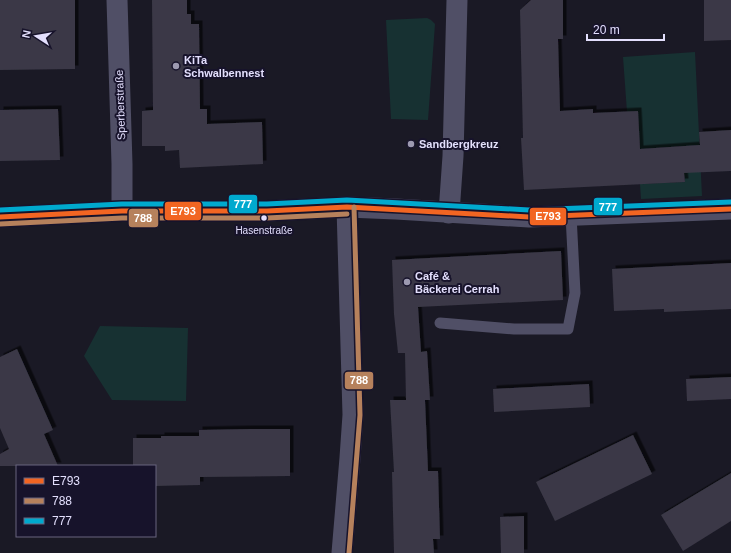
<svg xmlns="http://www.w3.org/2000/svg" width="731" height="553" font-family="Arial,sans-serif">
  <style>
    .green { fill: #173132 }
    .building { fill: #3a3846; filter: url(#shadow) }
    .lines { fill: none; stroke-linecap: round; stroke-linejoin: round }
    .service { stroke: #504f66; stroke-width: 11 }
    .minor { stroke: #504f66; stroke-width: 21 }
    .bus-1-casing { stroke: #17132b; stroke-width: 8 }
    .bus-2-casing { stroke: #17132b; stroke-width: 8 }
    .bus-3-casing { stroke: #17132b; stroke-width: 8 }
    .bus-1 { stroke: #f26522; stroke-width: 5 }
    .bus-2 { stroke: #b6815c; stroke-width: 5 }
    .bus-3 { stroke: #00a9ce; stroke-width: 5 }
    .poi-dot { fill: #9d9ab1; stroke: #17132b; stroke-width: 1.5 }
    .bus-dot { fill: #e3dffd; stroke: #17132b; stroke-width: 1.5 }
    .labels { text-anchor: middle; stroke-width: 4; stroke-linejoin: round; paint-order: stroke }
    .bus-label { font-size: 10px; fill: #e3dffd; stroke: #17132b }
    .poi-label { font-size: 11px; font-weight: bold; fill: #e3dffd; stroke: #17132b; text-anchor: start }
    .street-label { font-size: 11px; fill: #e3dffd; stroke: #17132b }
    .line-badge { stroke: #17132b; stroke-width: 1.5 }
    .badge-label { font-size: 11px; text-anchor: middle; font-weight: bold; fill: #fff }
  </style>
  <defs>
    <filter id="shadow"><feDropShadow dx="3.5" dy="-3.5" stdDeviation="0" flood-color="#0009"/></filter>
  </defs>
  <rect width="100%" height="100%" fill="#1a1925"/>
  <!-- green -->
  <g class="green">
    <polygon points="427,18 431,20 435,24 428,120 391,119 386,20"/>
    <polygon points="695,52 702,196 641,199 640,184 685,182 682,146 640,149 638,111 627,112 623,57"/>
    <polygon points="100,326 188,328 186,401 112,400 84,356"/>
  </g>
  <!-- building -->
  <g class="building">
    <polygon points="0,0 75,0 75,69 0,70"/>
    <polygon points="152,0 187,0 187,14 191,14 191,24 199,24 200,109 207,109 207,124 262,122 263,164 180,168 179,150 165,151 165,146 142,146 142,111 153,110"/>
    <polygon points="531,0 563,0 563,39 558,39 560,111 593,109 593,113 638,111 640,149 700,145 699,132 731,130 731,171 684,173 685,182 524,190 521,138 523,138 520,10"/>
    <polygon points="704,0 731,0 731,40 704,41"/>
    <polygon points="58,109 60,160 0,161 0,110"/>
    <polygon points="561,251 563,300 418,307 421,352 427,351 430,400 425,400 428,471 438,471 440,539 433,539 434,553 394,553 392,472 394,472 390,400 406,400 405,353 406,353 398,353 394,314 392,260"/>
    <polygon points="731,263 731,309 664,312 664,309 614,311 612,269"/>
    <polygon points="17,349 53,430 44,434 58,466 0,466 0,454 9,449 0,428 0,357"/>
    <polygon points="731,377 731,399 687,401 686,379"/>
    <polygon points="589,384 590,407 494,412 493,389"/>
    <polygon points="250,429 290,429 290,476 200,477 200,485 155,486 155,466 133,466 133,438 161,438 161,436 199,436 199,430"/>
    <polygon points="633,435 652,474 555,521 536,482"/>
    <polygon points="731,473 731,521 683,551 661,515"/>
    <polygon points="524,516 524,553 501,553 500,517"/>
  </g>
  <g class="lines">
    <!-- service -->
    <polyline class="service" points="440,323 514,329 568,329 575,293 571,215"/>
    <!-- minor -->
    <g class="minor">
      <polyline points="117,0 122,164 122,211"/>
      <polyline points="449,213 453,156 457,0"/>
      <polyline points="0,217 122,211 267,211 347,207 396,209 529,217 731,209"/>
      <polyline points="342,553 350,458 353,415 347,207"/>
    </g>
    <defs>
      <polyline id="bus-1" points="0,217 122,211 267,211 347,207 529,217 731,209"/>
      <g id="bus-2">
        <polyline points="0,224 122,218 267,218 347,214"/>
        <polyline points="349,553 360,415 354,207"/>
      </g>
      <polyline id="bus-3" points="0,210 122,204 267,204 347,200 529,210 731,202"/>
    </defs>
    <!-- bus-1 casing -->
    <use href="#bus-1" class="bus-1-casing"/>
    <!-- bus-2 casing -->
    <use href="#bus-2" class="bus-2-casing"/>
    <!-- bus-3 casing -->
    <use href="#bus-3" class="bus-3-casing"/>
    <!-- bus-1 -->
    <use href="#bus-1" class="bus-1"/>
    <!-- bus-2 -->
    <use href="#bus-2" class="bus-2"/>
    <!-- bus-3 -->
    <use href="#bus-3" class="bus-3"/>
  </g>
  <!-- markers -->
  <g class="poi-dot">
    <circle cx="176" cy="66" r="4"/>
    <circle cx="411" cy="144" r="4"/>
    <circle cx="407" cy="282" r="4"/>
  </g>
  <circle class="bus-dot" cx="264" cy="218" r="3.5"/>
  <g class="labels">
    <!-- bus labels -->
    <g class="bus-label">
      <text x="264" y="234">Hasenstraße</text>
    </g>
    <!-- poi labels -->
    <g class="poi-label">
      <text x="184" y="64">KiTa<tspan x="184" dy="13">Schwalbennest</tspan></text>
      <text x="419" y="148">Sandbergkreuz</text>
      <text x="415" y="280">Café &amp;<tspan x="415" dy="13">Bäckerei Cerrah</tspan></text>
    </g>
    <!-- street labels -->
    <g class="street-label">
      <text transform="translate(120 105) rotate(-92)" y="4">Sperberstraße</text>
    </g>
  </g>
  <g class="line-badge">
    <rect x="228" y="194" width="30" height="20" rx="4" fill="#00a9ce"/>
    <rect x="593" y="197" width="30" height="19" rx="4" fill="#00a9ce"/>
    <rect x="164" y="201" width="38" height="20" rx="4" fill="#f26522"/>
    <rect x="529" y="207" width="38" height="19" rx="4" fill="#f26522"/>
    <rect x="128" y="208" width="31" height="20" rx="4" fill="#b6815c"/>
    <rect x="344" y="371" width="30" height="19" rx="4" fill="#b6815c"/>
  </g>
  <g class="badge-label">
    <text x="243" y="208">777</text>
    <text x="608" y="211">777</text>
    <text x="183" y="215">E793</text>
    <text x="548" y="220">E793</text>
    <text x="143" y="222">788</text>
    <text x="359" y="384">788</text>
  </g>
  <!-- legend -->
  <rect x="16" y="465" width="140" height="72" fill="#17132b" stroke="#69657f"/>
  <rect x="24" y="478" width="20" height="6" fill="#f26522" stroke="#69657f"/>
  <text x="52" y="485" font-size="12" fill="#e3dffd">E793</text>
  <rect x="24" y="498" width="20" height="6" fill="#b6815c" stroke="#69657f"/>
  <text x="52" y="505" font-size="12" fill="#e3dffd">788</text>
  <rect x="24" y="518" width="20" height="6" fill="#00a9ce" stroke="#69657f"/>
  <text x="52" y="525" font-size="12" fill="#e3dffd">777</text>
  <!-- north arrow -->
  <g transform="translate(36 36) rotate(282)" stroke="#17132b" stroke-width="3" paint-order="stroke">
  <path d="M0-3L7 15L0 10L-7 15Z" fill="#e3dffd"/>
  <text y="-6" font-size="11" font-weight="bold" text-anchor="middle" fill="#e3dffd">N</text>
  </g>
  <!-- scale -->
  <path d="M587 34v6h77v-6" fill="none" stroke="#e3dffd" stroke-width="2"/>
  <text x="593" y="34" font-size="12" fill="#e3dffd" stroke="#17132b" stroke-width="3" paint-order="stroke">20 m</text>
</svg>
